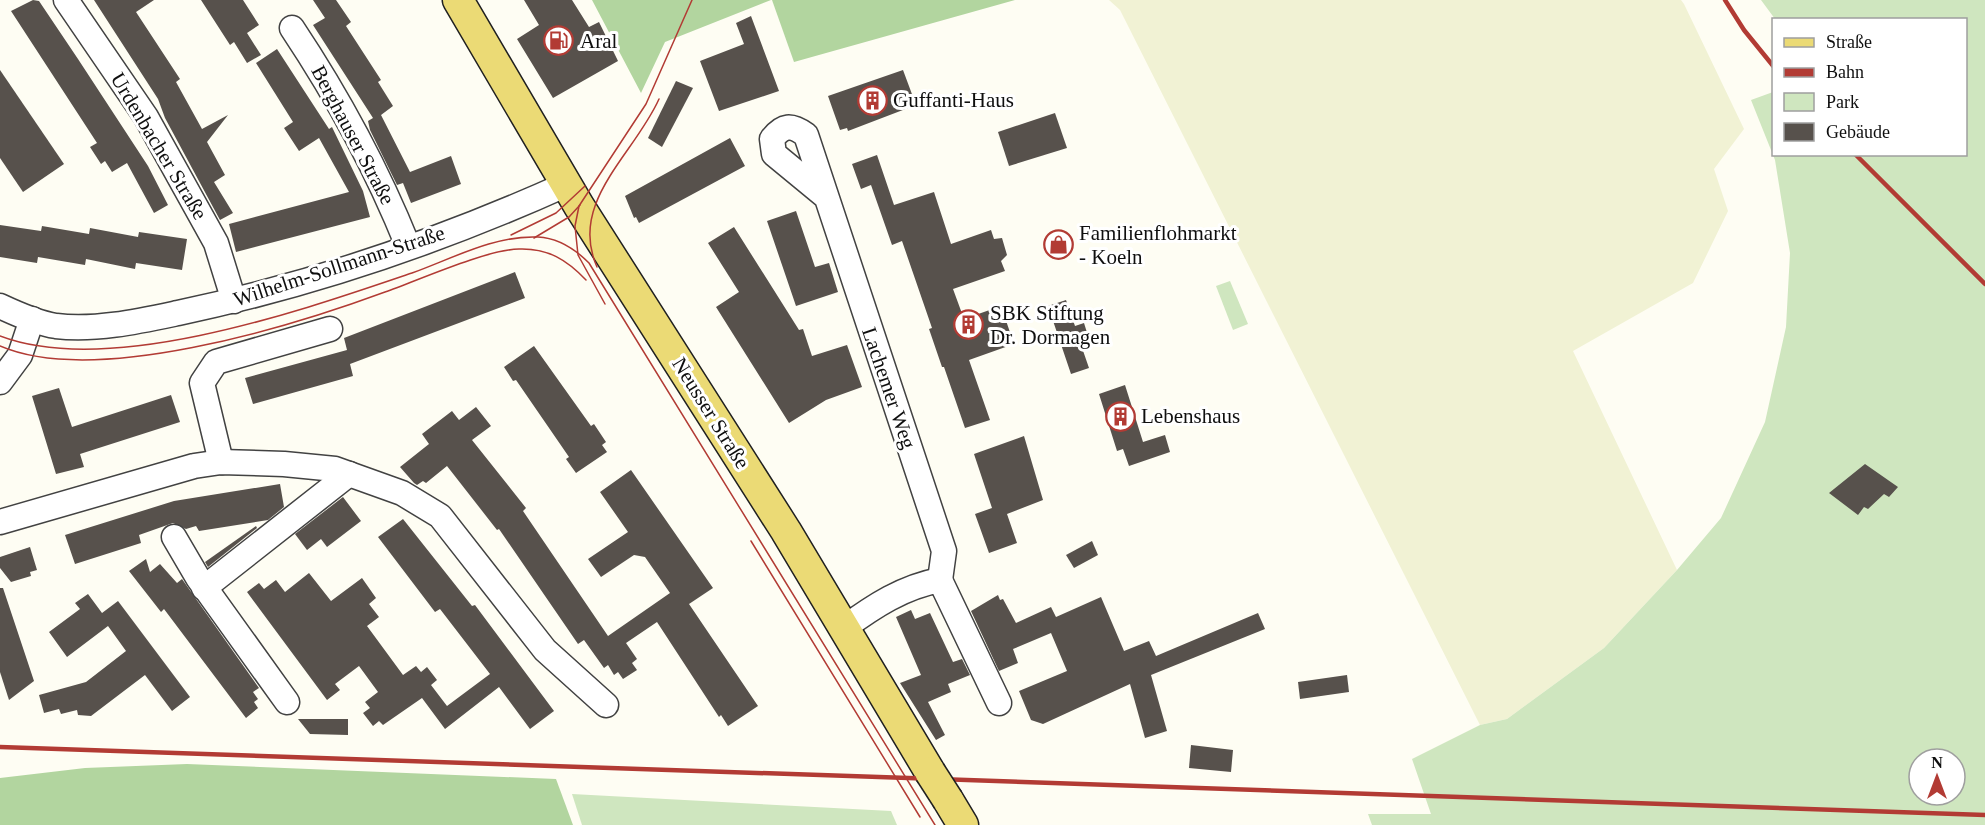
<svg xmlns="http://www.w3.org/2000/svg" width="1985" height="825" font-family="Georgia,serif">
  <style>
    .farmland { fill: #f1f2d4 }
    .green { fill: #cfe6bf; fill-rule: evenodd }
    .forest { fill: #b2d59f }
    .building { fill: #57514c }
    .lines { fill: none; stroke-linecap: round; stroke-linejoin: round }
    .minor-casing { stroke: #424242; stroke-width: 27 }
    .major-casing { stroke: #202020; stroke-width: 33 }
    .minor { stroke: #fff; stroke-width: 24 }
    .major { stroke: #ebda75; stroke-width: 30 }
    .tram { stroke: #b23b34; stroke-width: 1.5 }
    .rail { stroke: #b23b34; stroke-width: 4.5 }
    .major-bridge-casing { stroke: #202020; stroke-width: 33; stroke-linecap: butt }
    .major-bridge { stroke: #ebda75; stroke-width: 30 }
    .labels { text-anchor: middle; stroke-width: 6; stroke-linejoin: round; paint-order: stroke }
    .poi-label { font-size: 21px; fill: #0f0f0f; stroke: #fff; text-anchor: start }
    .street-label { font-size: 21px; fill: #0f0f0f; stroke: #fff }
  </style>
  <rect width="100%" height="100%" fill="#fefdf3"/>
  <!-- farmland -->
  <polygon class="farmland" points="1109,0 1681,0 1684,4 1744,129 1714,169 1728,211 1693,283 1573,351 1677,570 1604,648 1507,719 1480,725 1120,10"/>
  <!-- green -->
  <g class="green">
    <path d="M1761,0H1985V825H1372L1368,814H1431L1412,759L1480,725L1507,719L1604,648L1677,570L1721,518L1765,422L1786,327L1790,253L1775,160L1751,100L1773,92L1774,154H1966V20L1775,19ZM1919,759H1955V795H1919Z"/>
    <polygon points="1230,281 1248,324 1233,330 1216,286"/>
    <polygon points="572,794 891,811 897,825 582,825"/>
  </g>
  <!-- forest -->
  <g class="forest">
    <polygon points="592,0 771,0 665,42 641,93"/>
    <polygon points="772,0 1015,0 794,62"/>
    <polygon points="187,764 556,779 573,825 0,825 0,778 85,768"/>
  </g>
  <!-- building -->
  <g class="building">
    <polygon points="33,0 39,1 78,59 148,166 168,205 154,213 127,163 112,172 105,161 101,164 90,147 97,143 11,11"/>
    <polygon points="94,0 154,0 136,12 180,79 176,82 202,129 228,115 207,142 225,175 214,182 233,213 220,220 165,118 158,99"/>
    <polygon points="201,0 243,0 259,25 247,33 261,55 247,63 234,42 230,45"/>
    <polygon points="313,0 336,0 351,22 346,26 381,80 378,82 393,106 381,115 410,172 451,156 461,184 411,203 403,183 397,185 370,130 368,121 373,118 313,25 325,18"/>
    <polygon points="524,0 572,0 589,27 599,22 618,61 553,98 517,39 539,25"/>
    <polygon points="751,16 779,91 719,111 700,61 744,44 736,23"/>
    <polygon points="277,49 329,129 332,127 363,191 370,217 236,252 229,224 349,192 319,138 299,151 284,128 293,122 256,63"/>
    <polygon points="0,70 64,164 23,192 0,158"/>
    <polygon points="903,70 916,105 848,131 847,128 840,130 828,96"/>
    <polygon points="676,81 693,88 662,147 648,138"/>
    <polygon points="1055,113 1067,148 1009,166 998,132"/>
    <polygon points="730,138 745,166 639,223 636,217 634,218 625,196"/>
    <polygon points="877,155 894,205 934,192 951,244 991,230 994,239 1002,238 1007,255 1001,261 1005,271 953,289 964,319 1001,306 1014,344 969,360 990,420 965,428 944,367 942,367 929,329 932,328 902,241 892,245 871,185 861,189 852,164"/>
    <polygon points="796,211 815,267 829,263 838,292 796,306 767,221"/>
    <polygon points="0,225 41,231 42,226 89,234 90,228 138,237 139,232 187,239 182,270 136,263 135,269 86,259 85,265 38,257 37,263 0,257"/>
    <polygon points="734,227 799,330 803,329 812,356 847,345 862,387 826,400 789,423 716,307 739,292 708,243"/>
    <polygon points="515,272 525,298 350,364 353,376 253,404 245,378 347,350 344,338"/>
    <polygon points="1066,300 1075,326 1084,323 1089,339 1080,342 1089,368 1071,374 1048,306"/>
    <polygon points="534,346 591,426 594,424 606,442 602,445 607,452 576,473 566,459 569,457 516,380 513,381 504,367"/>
    <polygon points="1125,385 1143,442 1165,435 1170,452 1129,466 1123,449 1117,451 1099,394"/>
    <polygon points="59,388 72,427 171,395 180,422 80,454 84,467 56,474 32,396"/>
    <polygon points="476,407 491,426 472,440 526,508 523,511 608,636 670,593 645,557 634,555 601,577 588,559 628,532 600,492 631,470 713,588 689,604 758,706 728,726 721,715 719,717 657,622 626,643 637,659 632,663 637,670 623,679 618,672 614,675 608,665 604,668 584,640 578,644 499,529 497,530 447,466 426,483 423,481 417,485 414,483 400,467 429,444 422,434 452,411 459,420"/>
    <polygon points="1024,436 1043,500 1007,514 1017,543 989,553 975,514 992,508 974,454"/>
    <polygon points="1865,464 1898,487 1889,497 1884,494 1868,509 1864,507 1858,515 1829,493"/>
    <polygon points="280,484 284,507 268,520 199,531 196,526 186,529 173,523 139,535 141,543 75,564 65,535 174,501"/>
    <polygon points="343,497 361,521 327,547 321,539 307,550 295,534"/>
    <polygon points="403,519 472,606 475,605 554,711 530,729 499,687 445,729 422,698 383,725 379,721 373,726 363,713 370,708 365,702 378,692 359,666 335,684 340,690 327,700 247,592 259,583 264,589 276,580 285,592 309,573 331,601 362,578 376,598 369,604 379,617 367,626 403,675 416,666 421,672 427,667 437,680 431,685 447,706 490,674 440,609 435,612 378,537"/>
    <polygon points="256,526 257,528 208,567 205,562"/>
    <polygon points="1092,541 1098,555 1074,568 1066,555"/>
    <polygon points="30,547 37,570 30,572 31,576 11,582 0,568 0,557"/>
    <polygon points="146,559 150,572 160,564 177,583 182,579 259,688 253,692 258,699 254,702 258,708 246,718 164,609 161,612 129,571"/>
    <polygon points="0,588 3,588 34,681 9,700 0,672"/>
    <polygon points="88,594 102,613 118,601 190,697 172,711 145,675 91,716 78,715 77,710 61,714 59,709 44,713 39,695 86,682 126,651 108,626 67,657 49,632 80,609 75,603"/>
    <polygon points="998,595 1000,600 1003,599 1016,623 1051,607 1056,617 1101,597 1124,651 1149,641 1156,656 1258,613 1265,629 1151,675 1167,731 1145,738 1130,684 1043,724 1031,720 1019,691 1067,671 1051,633 1013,649 1018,663 999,671 971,611"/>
    <polygon points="911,610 915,619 930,613 953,662 962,659 970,675 948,684 951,692 928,702 945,735 936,740 900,683 921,675 896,617"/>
    <polygon points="1347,675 1349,692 1300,699 1298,682"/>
    <polygon points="298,719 348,719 348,735 310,734"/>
    <polygon points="1191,745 1233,750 1231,772 1189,768"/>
  </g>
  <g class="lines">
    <defs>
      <g id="minor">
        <polyline points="66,0 146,117 216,243 234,301"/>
        <path d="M292,28C338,97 377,169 408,246"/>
        <path d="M825,196L774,154L772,139C783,125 791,124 806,135L944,551L940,580"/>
        <path d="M0,306C17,314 37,323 56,326C95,331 140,321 178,313C311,285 443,240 567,184"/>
        <polyline points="0,382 20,355 32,319"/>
        <polyline points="221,462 202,383 216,362 330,329"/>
        <polyline points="0,522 194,466 221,462 284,464 335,469 402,493 440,516 545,650 606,705"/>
        <polyline points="174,537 198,578 287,702"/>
        <polyline points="204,588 349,474"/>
        <path d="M844,628C874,606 903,587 940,580L999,703"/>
      </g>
      <g id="major">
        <polyline points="458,0 579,206 786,531 930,772"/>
        <polyline points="948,800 963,825"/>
      </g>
    </defs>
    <!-- minor casing -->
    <use href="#minor" class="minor-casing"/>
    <!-- major casing -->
    <use href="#major" class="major-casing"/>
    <!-- minor -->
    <use href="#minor" class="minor"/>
    <!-- major -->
    <use href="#major" class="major"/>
    <!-- tram -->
    <g class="tram">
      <polyline points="511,235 556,213 585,186"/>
      <polyline points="534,238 569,217 580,205"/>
      <path d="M597,267C568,202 634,155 659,99"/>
      <polyline points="605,304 578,255 575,226 579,206 646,104 692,0"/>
      <path d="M0,336C110,378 303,310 412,273C451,259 495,235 538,237C559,238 575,249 589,263L935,825"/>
      <path d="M0,346C95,387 290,327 385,292C419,280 485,250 519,249C548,248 567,260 586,280"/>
      <polyline points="751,541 920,817"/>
    </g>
    <!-- rail -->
    <g class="rail">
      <polyline points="1725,0 1744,30 1774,67"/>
      <polyline points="1855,154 1985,284"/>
      <polyline points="0,747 1985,815"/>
    </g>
    <defs>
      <polyline id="major-bridge" points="930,772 948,800"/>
    </defs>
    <!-- major-bridge casing -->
    <use href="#major-bridge" class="major-bridge-casing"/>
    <!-- major-bridge -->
    <use href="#major-bridge" class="major-bridge"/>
  </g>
  <!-- icons -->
  <defs>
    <symbol id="fuel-ring" viewBox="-11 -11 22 22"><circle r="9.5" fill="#fff" stroke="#b23b34" stroke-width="1.5"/><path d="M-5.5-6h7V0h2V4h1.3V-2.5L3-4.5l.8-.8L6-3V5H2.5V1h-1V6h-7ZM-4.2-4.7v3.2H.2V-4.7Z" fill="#b23b34"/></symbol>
    <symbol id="building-ring" viewBox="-11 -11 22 22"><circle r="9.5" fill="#fff" stroke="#b23b34" stroke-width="1.5"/><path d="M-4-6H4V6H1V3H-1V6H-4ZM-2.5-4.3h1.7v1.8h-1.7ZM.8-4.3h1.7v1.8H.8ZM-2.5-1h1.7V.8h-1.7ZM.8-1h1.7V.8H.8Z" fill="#b23b34"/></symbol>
    <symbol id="shop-ring" viewBox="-11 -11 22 22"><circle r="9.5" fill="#fff" stroke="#b23b34" stroke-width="1.5"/><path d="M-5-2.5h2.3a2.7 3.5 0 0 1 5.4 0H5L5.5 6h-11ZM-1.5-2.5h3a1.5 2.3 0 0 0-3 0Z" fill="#b23b34"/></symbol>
  </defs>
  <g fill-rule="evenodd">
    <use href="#fuel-ring" x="542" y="24" width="33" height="33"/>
    <use href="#building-ring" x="856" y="84" width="33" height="33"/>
    <use href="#shop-ring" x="1042" y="228" width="33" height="33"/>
    <use href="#building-ring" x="952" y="308" width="33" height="33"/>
    <use href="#building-ring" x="1104" y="400" width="33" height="33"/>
  </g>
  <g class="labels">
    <!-- poi labels -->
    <g class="poi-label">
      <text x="580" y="48">Aral</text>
      <text x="893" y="107">Guffanti-Haus</text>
      <text x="1079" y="240">Familienflohmarkt<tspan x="1079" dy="24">- Koeln</tspan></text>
      <text x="990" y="320">SBK Stiftung<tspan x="990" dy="24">Dr. Dormagen</tspan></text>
      <text x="1141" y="423">Lebenshaus</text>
    </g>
    <!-- street labels -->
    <g class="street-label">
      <text transform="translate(353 135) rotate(62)" y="7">Berghauser Straße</text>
      <text transform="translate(159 146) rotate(59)" y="7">Urdenbacher Straße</text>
      <text transform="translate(339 266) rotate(-18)" y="7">Wilhelm-Sollmann-Straße</text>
      <text transform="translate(889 388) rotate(71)" y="7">Lachemer Weg</text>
      <text transform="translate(711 413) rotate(58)" y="7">Neusser Straße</text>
    </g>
  </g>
  <!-- legend -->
  <rect x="1772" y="18" width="195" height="138" fill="#ffffff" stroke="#9f9f9f" stroke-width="1.5"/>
  <rect x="1784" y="38" width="30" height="9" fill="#ebda75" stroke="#9f9f9f" stroke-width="1.5"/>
  <text x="1826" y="48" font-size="18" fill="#0f0f0f">Straße</text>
  <rect x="1784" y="68" width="30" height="9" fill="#b23b34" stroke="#9f9f9f" stroke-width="1.5"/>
  <text x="1826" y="78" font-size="18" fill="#0f0f0f">Bahn</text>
  <rect x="1784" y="93" width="30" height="18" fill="#cfe6bf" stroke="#9f9f9f" stroke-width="1.5"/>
  <text x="1826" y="108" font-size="18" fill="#0f0f0f">Park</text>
  <rect x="1784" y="123" width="30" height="18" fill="#57514c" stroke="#9f9f9f" stroke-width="1.5"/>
  <text x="1826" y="138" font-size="18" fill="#0f0f0f">Gebäude</text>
  <!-- north arrow -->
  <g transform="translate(1937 777)"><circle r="28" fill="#ffffff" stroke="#9f9f9f" stroke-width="1.5"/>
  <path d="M0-4.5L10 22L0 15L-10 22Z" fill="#b23b34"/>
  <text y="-9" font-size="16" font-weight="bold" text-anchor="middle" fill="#0f0f0f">N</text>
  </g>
</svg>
